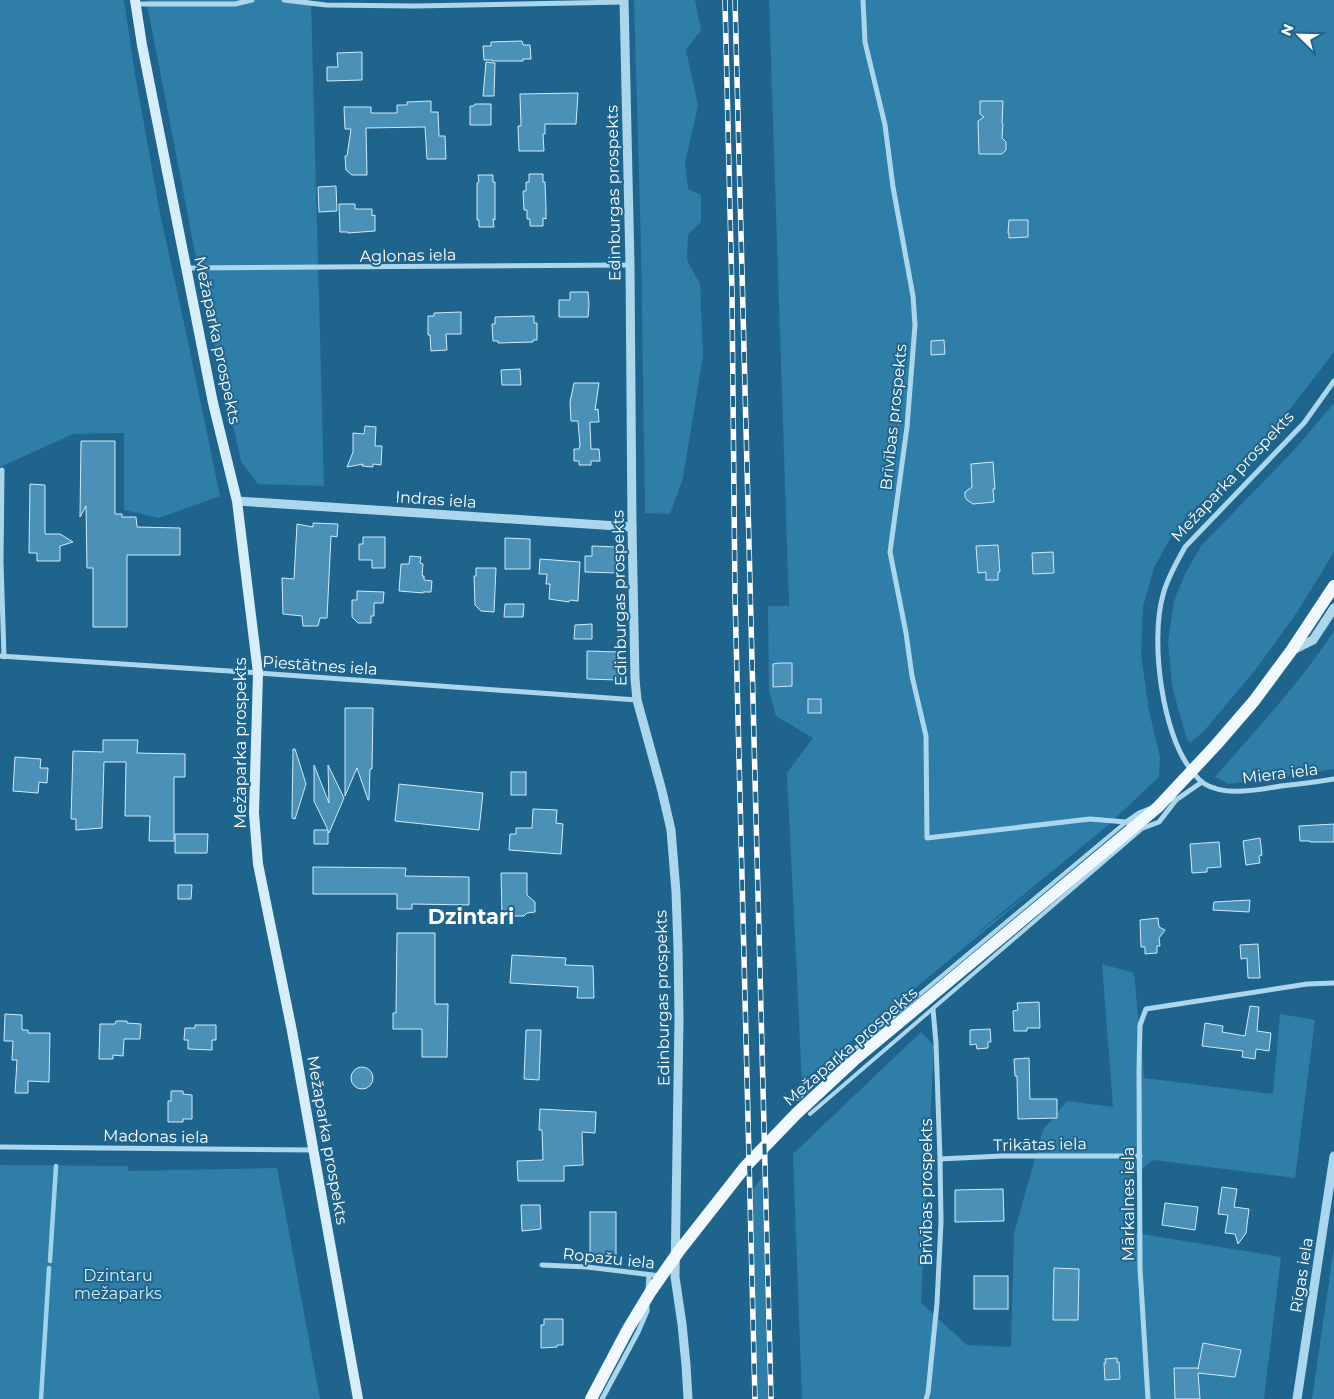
<svg xmlns="http://www.w3.org/2000/svg" width="1334" height="1399" font-family="Montserrat,sans-serif">
  <style>
    .green { fill: #2f7ea8 }
    .lines { fill: none; stroke-linecap: round; stroke-linejoin: round }
    .stream { stroke: #9fd3ee; stroke-width: 4.5 }
    .building { fill: #4b90b6; stroke: #d1ebf9 }
    .service { stroke: #abd6ec; stroke-width: 4 }
    .minor { stroke: #abd6ec; stroke-width: 5 }
    .tertiary { stroke: #abd6ec; stroke-width: 9 }
    .secondary { stroke: #d7edf9; stroke-width: 10 }
    .primary { stroke: #f1f9ff; stroke-width: 12 }
    .rail-casing { stroke: #fff; stroke-width: 5.5 }
    .rail { stroke: #1f648c; stroke-width: 4; stroke-dasharray: 11; stroke-linecap: butt }
    .labels { text-anchor: middle; stroke-width: 4; stroke-linejoin: round; paint-order: stroke }
    .street-label { font-size: 16px; fill: #fff; stroke: #1f648c }
    .park-label { font-size: 16px; fill: #d1ebf9; stroke: #1f648c }
    .district-label { font-size: 21px; font-weight: bold; fill: #fff; stroke: #1f648c }
  </style>
  <rect width="100%" height="100%" fill="#1f648c"/>
  <!-- green -->
  <g class="green">
    <polygon points="0,0 124,0 135,74 160,213 187,337 220,496 159,518 124,510 124,433 73,434 0,467"/>
    <polygon points="147,0 311,0 324,486 258,484 241,461 202,289 148,9"/>
    <polygon points="634,0 695,0 701,30 686,50 698,106 685,163 688,189 701,195 701,222 688,234 687,260 700,284 703,355 683,478 670,514 645,513 641,245"/>
    <polygon points="769,0 1334,0 1334,352 1284,417 1246,459 1186,517 1168,542 1154,568 1143,607 1141,654 1149,711 1160,757 1159,777 1107,826 965,943 1047,879 802,1082 787,773 813,738 776,716 769,691 768,606 789,606"/>
    <polygon points="1334,403 1334,552 1298,611 1256,669 1204,731 1190,743 1186,737 1172,686 1168,642 1174,601 1184,576 1201,546 1295,449"/>
    <path d="M1334,631V769L1229,784L1215,777C1256,730 1299,684 1334,631Z"/>
    <polygon points="1102,964 1134,973 1144,1078 1273,1094 1280,1014 1315,1020 1295,1178 1153,1160 1124,1183 1124,1231 1281,1257 1264,1399 802,1399 793,1154 921,1032 934,1046 921,1303 967,1345 1011,1347 1014,1233 1043,1130 1067,1101 1113,1107"/>
    <polygon points="0,1165 128,1166 128,1171 277,1168 320,1399 0,1399"/>
    <polygon points="762,1178 768,1399 758,1399 752,1190"/>
    <polygon points="1334,1247 1334,1399 1312,1399"/>
  </g>
  <g class="lines">
    <!-- stream -->
    <g class="stream">
      <polyline points="50,1261 56,1166"/>
      <polyline points="41,1399 49,1268"/>
    </g>
  </g>
  <!-- building -->
  <g class="building">
    <polygon points="522,41 523,45 530,45 531,59 523,59 523,61 492,61 492,60 484,60 483,46 491,46 491,42"/>
    <polygon points="362,52 362,80 327,81 327,67 338,67 337,53"/>
    <polygon points="486,62 495,63 494,96 483,96"/>
    <polygon points="578,93 576,124 545,124 545,134 543,134 544,151 519,151 518,126 521,126 520,94"/>
    <polygon points="431,101 431,112 438,112 439,136 445,136 446,159 427,159 425,127 366,128 367,175 352,175 346,170 345,156 347,156 351,129 345,129 344,107 371,107 371,113 397,113 397,105 407,105 407,102"/>
    <polygon points="980,101 1003,101 1002,123 1003,124 1002,138 1006,142 1006,150 1002,154 979,154 978,121 984,117 980,114"/>
    <polygon points="475,104 491,104 491,125 470,125 470,106 474,106"/>
    <polygon points="529,174 543,174 543,182 545,182 546,208 546,219 543,218 543,226 530,226 530,219 527,219 527,210 524,210 523,191 526,191 526,182 529,182"/>
    <polygon points="478,175 493,175 493,182 495,182 495,220 493,219 494,227 479,227 479,220 477,220 477,183 479,182"/>
    <polygon points="336,186 337,211 319,212 318,187"/>
    <polygon points="339,204 355,204 355,209 372,209 372,216 375,215 375,231 348,233 348,232 340,232"/>
    <polygon points="1009,220 1028,220 1028,237 1009,238 1009,233 1008,233"/>
    <polygon points="570,292 588,292 589,304 588,317 559,317 559,300 570,300"/>
    <polygon points="461,312 461,334 446,334 447,350 431,351 430,335 428,335 428,316 434,316 434,313"/>
    <polygon points="534,316 534,323 537,323 537,340 533,340 533,342 498,343 498,341 493,341 492,324 495,324 495,317"/>
    <polygon points="944,340 945,354 931,355 931,341"/>
    <polygon points="520,369 521,385 502,385 501,370"/>
    <polygon points="574,383 599,383 595,410 598,409 599,422 590,422 590,426 591,449 599,449 600,461 591,461 591,465 579,465 579,461 574,461 574,449 579,449 580,445 578,421 571,421 570,402"/>
    <polygon points="365,426 376,427 375,446 382,446 381,465 373,464 373,467 362,466 363,464 347,467 353,452 353,433 364,434"/>
    <polygon points="81,441 115,441 115,514 122,514 122,517 136,517 137,527 180,528 180,555 127,555 127,627 93,627 93,568 87,568 86,506 80,517"/>
    <polygon points="993,462 995,489 993,489 994,502 973,504 967,500 965,497 965,492 972,487 971,464"/>
    <polygon points="30,484 45,485 45,534 60,534 73,542 60,546 60,561 37,561 37,553 29,553"/>
    <polygon points="313,523 338,524 337,537 331,536 327,618 320,618 318,626 303,626 302,616 283,614 282,578 294,579 297,524 313,527"/>
    <polygon points="363,537 385,537 385,568 372,568 372,560 359,560 359,544 363,544"/>
    <polygon points="505,538 530,539 530,569 505,569"/>
    <polygon points="998,545 1000,572 998,572 998,580 986,580 986,572 978,573 976,546"/>
    <polygon points="592,546 618,547 618,573 585,572 585,556 592,556"/>
    <polygon points="1053,552 1054,573 1033,574 1032,553"/>
    <polygon points="410,556 421,557 420,563 423,564 422,576 424,576 424,580 432,581 431,592 423,592 423,593 399,591 401,564 409,564"/>
    <polygon points="540,559 580,562 578,601 570,600 569,602 549,599 550,584 546,584 547,574 539,574"/>
    <polygon points="476,568 496,568 494,612 481,611 475,605 474,576 476,576"/>
    <polygon points="357,591 384,592 383,603 374,603 374,616 371,616 371,623 358,623 352,617 352,600 357,600"/>
    <polygon points="505,604 524,604 523,617 504,617"/>
    <polygon points="592,624 592,639 574,639 575,625"/>
    <polygon points="587,651 619,652 618,680 587,679"/>
    <polygon points="779,663 792,663 792,686 773,687 773,664"/>
    <rect x="808" y="699" width="13" height="14"/>
    <polygon points="345,708 373,708 372,769 370,769 369,800 368,800 357,768 345,796"/>
    <polygon points="103,740 138,740 137,753 185,754 185,777 174,777 174,841 149,841 150,816 125,816 126,762 104,762 102,828 76,830 76,819 71,819 73,751 103,752"/>
    <polygon points="293,749 295,749 306,784 295,819 292,818"/>
    <polygon points="15,757 41,759 40,768 48,768 47,783 39,782 38,793 13,791"/>
    <polygon points="314,765 329,803 328,765 344,798 329,833 328,831 328,844 314,844 314,830 328,830 314,801"/>
    <rect x="511" y="772" width="15" height="23"/>
    <polygon points="399,784 483,793 479,830 395,821"/>
    <polygon points="533,809 557,810 556,823 563,824 561,854 509,850 510,834 516,834 516,828 532,828"/>
    <polygon points="1334,824 1334,842 1310,842 1310,841 1300,841 1299,826"/>
    <polygon points="175,834 208,834 207,853 175,853"/>
    <polygon points="1260,838 1262,855 1259,856 1260,863 1246,865 1243,841"/>
    <polygon points="1219,842 1221,867 1207,868 1207,872 1192,873 1190,844"/>
    <polygon points="313,867 406,868 405,876 469,877 469,905 412,904 412,909 397,909 397,894 313,894"/>
    <polygon points="501,873 527,873 527,895 535,902 535,912 527,913 524,916 502,916"/>
    <polygon points="178,885 192,885 191,899 178,899"/>
    <polygon points="1250,900 1249,912 1213,910 1214,902"/>
    <polygon points="1158,918 1159,927 1165,930 1159,938 1160,946 1157,946 1157,953 1145,954 1145,947 1141,947 1140,920"/>
    <polygon points="397,933 435,933 435,1004 448,1004 447,1057 422,1057 422,1029 393,1029 393,1013 396,1013"/>
    <polygon points="1258,944 1260,978 1248,978 1247,958 1241,959 1240,945"/>
    <polygon points="512,955 566,958 565,965 593,966 594,998 577,998 578,987 510,983"/>
    <polygon points="1039,1002 1040,1028 1027,1028 1027,1031 1014,1031 1013,1011 1018,1010 1017,1003"/>
    <polygon points="1250,1006 1259,1007 1257,1031 1271,1033 1269,1051 1256,1049 1255,1059 1242,1057 1243,1051 1202,1046 1205,1023 1223,1026 1222,1032 1245,1036"/>
    <polygon points="5,1014 22,1015 22,1030 28,1030 28,1033 50,1033 49,1082 28,1081 28,1093 15,1093 17,1060 12,1060 13,1041 4,1041"/>
    <polygon points="116,1021 127,1021 127,1023 141,1024 140,1039 124,1039 123,1056 113,1055 113,1059 99,1059 100,1024 115,1024"/>
    <polygon points="195,1025 216,1025 216,1040 212,1040 212,1050 188,1049 188,1040 184,1040 185,1028 195,1028"/>
    <polygon points="990,1029 991,1042 988,1042 988,1048 977,1049 976,1044 970,1045 970,1030"/>
    <polygon points="526,1030 541,1030 539,1080 524,1079"/>
    <polygon points="1029,1058 1030,1099 1057,1099 1057,1118 1018,1119 1017,1076 1015,1076 1014,1059"/>
    <circle cx="362" cy="1078" r="11"/>
    <polygon points="171,1091 183,1091 183,1094 192,1095 192,1119 183,1119 183,1122 168,1122 168,1101 171,1101"/>
    <polygon points="540,1109 596,1112 595,1133 582,1132 583,1165 564,1166 564,1181 518,1181 517,1161 543,1160 542,1130 539,1130"/>
    <polygon points="1222,1187 1237,1189 1234,1207 1249,1209 1246,1233 1238,1244 1235,1234 1225,1233 1228,1215 1218,1214"/>
    <polygon points="1003,1189 1004,1221 955,1222 955,1190"/>
    <polygon points="1165,1203 1198,1207 1195,1230 1162,1225"/>
    <polygon points="521,1205 540,1205 541,1229 522,1231"/>
    <rect x="590" y="1212" width="26" height="43"/>
    <polygon points="1054,1268 1079,1269 1078,1320 1053,1320"/>
    <rect x="974" y="1276" width="34" height="33"/>
    <polygon points="544,1319 563,1319 563,1345 557,1345 557,1347 541,1348 541,1325 544,1325"/>
    <polygon points="1203,1343 1241,1350 1235,1377 1198,1373 1200,1399 1175,1399 1174,1368 1198,1368 1198,1369"/>
    <polygon points="1117,1358 1117,1363 1119,1362 1120,1379 1105,1380 1104,1363 1106,1363 1105,1359"/>
  </g>
  <g class="lines">
    <!-- service -->
    <g class="service">
      <polyline points="798,1099 841,1060 1126,822"/>
      <polyline points="810,1114 1143,828"/>
    </g>
    <!-- minor -->
    <g class="minor">
      <polyline points="284,0 326,5 415,6 624,2"/>
      <polyline points="863,0 865,42 885,125 893,187 913,296 915,325 907,427 890,552 906,633 912,676 926,736 927,838 1090,819 1126,822 1143,828 1159,822 1176,800"/>
      <polyline points="136,4 235,4 252,0"/>
      <polyline points="187,268 630,265"/>
      <path d="M1334,381L1304,423L1185,547C1177,562 1167,578 1163,595C1150,640 1162,735 1192,771C1195,775 1199,780 1203,783C1225,797 1256,790 1281,786C1299,784 1316,782 1334,779"/>
      <polyline points="2,470 1,562 4,657"/>
      <polyline points="0,656 258,673 637,700"/>
      <polyline points="1173,801 1176,800 1202,782"/>
      <polyline points="1126,822 1139,813 1149,809"/>
      <polyline points="0,1147 313,1150"/>
      <polyline points="940,1159 1002,1156 1140,1156"/>
      <polyline points="542,1265 587,1267 661,1276"/>
      <polyline points="648,1290 649,1275"/>
      <polyline points="602,1399 638,1332 647,1311 647,1303"/>
      <polyline points="926,1399 928,1393 937,1303 941,1222 940,1159 936,1043 933,1009"/>
      <polyline points="1148,1399 1140,1268 1139,1070 1140,1025 1146,1009 1307,984 1334,983"/>
    </g>
    <!-- tertiary -->
    <g class="tertiary">
      <polyline points="624,0 630,265 632,527 635,679 637,700 662,791 671,830 676,892 678,948 679,1019 675,1277 682,1324 686,1365 688,1399"/>
      <polyline points="237,501 632,527"/>
      <polyline points="1291,651 1313,640 1334,608"/>
      <polyline points="1297,1399 1334,1156"/>
    </g>
    <!-- secondary -->
    <polyline class="secondary" points="135,0 142,45 213,403 237,501 258,673 254,813 258,864 292,1031 358,1399"/>
    <!-- primary -->
    <polyline class="primary" points="591,1399 628,1329 651,1291 679,1251 745,1167 796,1114 853,1061 1158,807 1216,745 1254,701 1291,651 1334,586"/>
    <defs>
      <g id="rail">
        <polyline points="725,0 732,294 735,596 755,1399"/>
        <polyline points="735,0 771,1399"/>
      </g>
    </defs>
    <!-- rail casing -->
    <use href="#rail" class="rail-casing"/>
    <!-- rail -->
    <use href="#rail" class="rail"/>
  </g>
  <g class="labels">
    <!-- street labels -->
    <g class="street-label">
      <text transform="translate(613 193) rotate(-91)" y="6">Edinburgas prospekts</text>
      <text transform="translate(408 255) rotate(-1)" y="6">Aglonas iela</text>
      <text transform="translate(218 340) rotate(78)" y="6">Mežaparka prospekts</text>
      <text transform="translate(893 417) rotate(-84)" y="6">Brīvības prospekts</text>
      <text transform="translate(1232 476) rotate(-47)" y="6">Mežaparka prospekts</text>
      <text transform="translate(436 499) rotate(4)" y="6">Indras iela</text>
      <text transform="translate(619 598) rotate(-91)" y="6">Edinburgas prospekts</text>
      <text transform="translate(320 665) rotate(4)" y="6">Piestātnes iela</text>
      <text transform="translate(240 743) rotate(-90)" y="6">Mežaparka prospekts</text>
      <text transform="translate(1280 773) rotate(-7)" y="6">Miera iela</text>
      <text transform="translate(662 998) rotate(-91)" y="6">Edinburgas prospekts</text>
      <text transform="translate(850 1046) rotate(-41)" y="6">Mežaparka prospekts</text>
      <text transform="translate(156 1136) rotate(1)" y="6">Madonas iela</text>
      <text transform="translate(328 1140) rotate(80)" y="6">Mežaparka prospekts</text>
      <text transform="translate(1040 1144) rotate(-1)" y="6">Trikātas iela</text>
      <text transform="translate(926 1192) rotate(-90)" y="6">Brīvības prospekts</text>
      <text transform="translate(1128 1204) rotate(-90)" y="6">Mārkalnes iela</text>
      <text transform="translate(609 1258) rotate(6)" y="6">Ropažu iela</text>
      <text transform="translate(1301 1275) rotate(-81)" y="6">Rīgas iela</text>
    </g>
    <!-- park labels -->
    <g class="park-label">
      <text x="118" y="1281">Dzintaru<tspan x="118" dy="18">mežaparks</tspan></text>
    </g>
    <!-- district labels -->
    <g class="district-label">
      <text x="471" y="924">Dzintari</text>
    </g>
  </g>
  <!-- north arrow -->
  <g transform="translate(1299 35) rotate(293)" stroke="#1f648c" stroke-width="4" paint-order="stroke">
  <path d="M0-4L9 19L0 12L-9 19Z" fill="#ffffff"/>
  <text y="-8" font-size="14" font-weight="bold" text-anchor="middle" fill="#ffffff">N</text>
  </g>
</svg>
